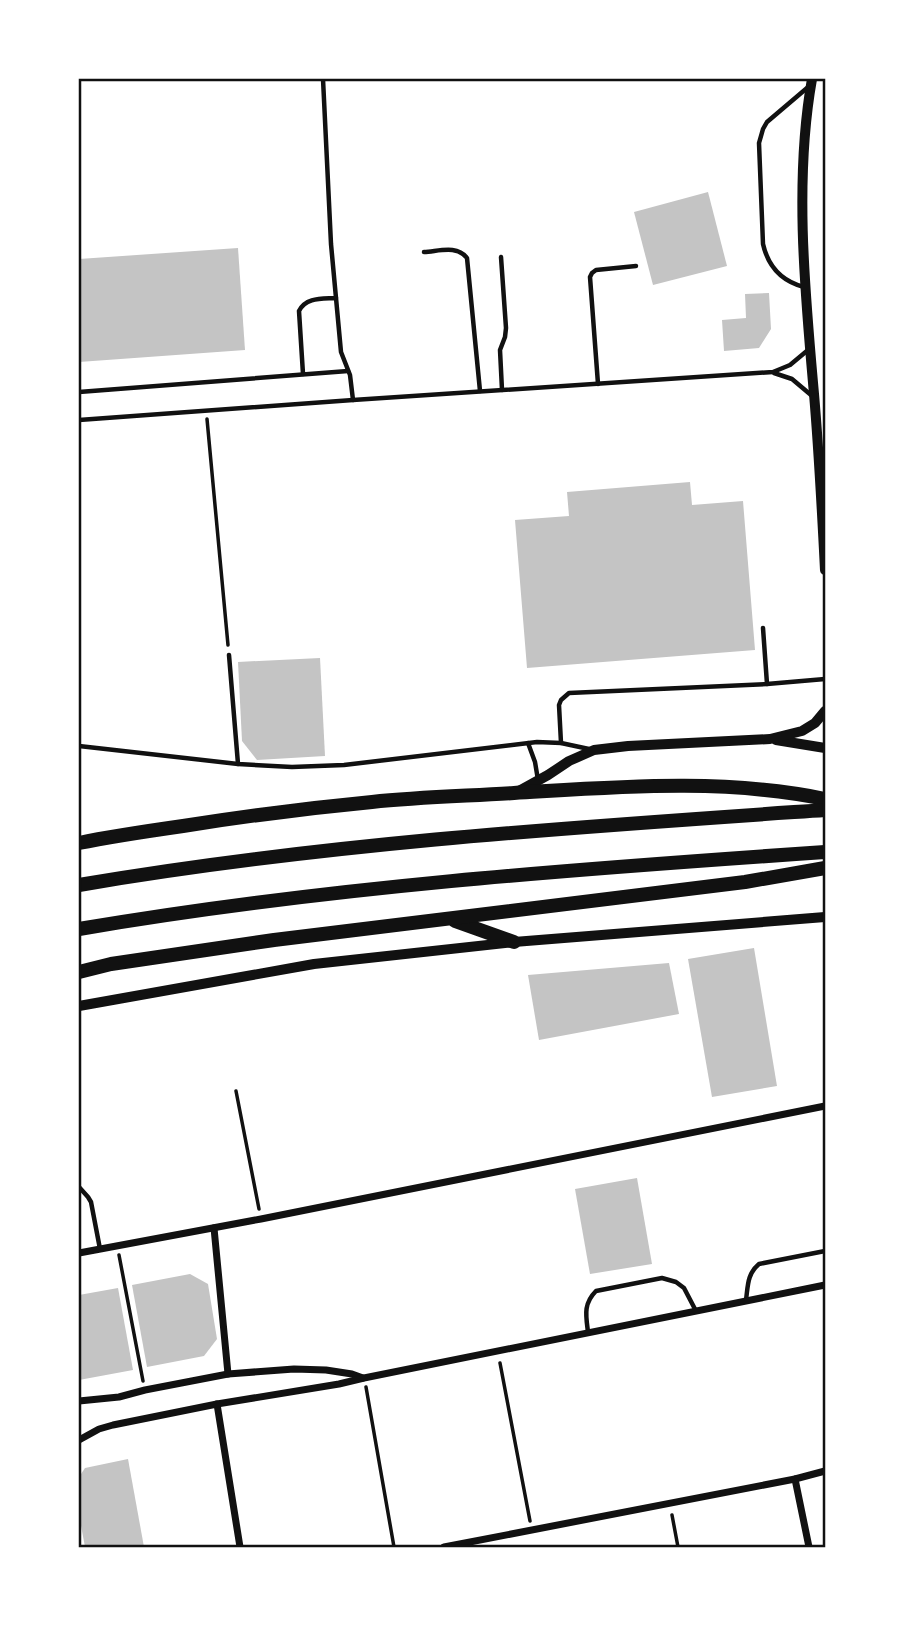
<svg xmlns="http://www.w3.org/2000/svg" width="904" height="1626" font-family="Signika,sans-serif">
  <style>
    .building { fill: #c4c4c4 }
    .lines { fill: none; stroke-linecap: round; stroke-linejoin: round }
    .path { stroke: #111; stroke-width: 3.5 }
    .service { stroke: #111; stroke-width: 4.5 }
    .minor { stroke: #111; stroke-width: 7 }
    .tertiary { stroke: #111; stroke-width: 10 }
    .primary { stroke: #111; stroke-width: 14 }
    .neatline { fill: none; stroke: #111; stroke-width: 2.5 }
  </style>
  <rect width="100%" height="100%" fill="#fff"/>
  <!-- building -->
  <g class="building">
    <polygon points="708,192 727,266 653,285 634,212"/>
    <polygon points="238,248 245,350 79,362 79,259"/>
    <polygon points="769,293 771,329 759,348 724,351 722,320 746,318 745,294"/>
    <polygon points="690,482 692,505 743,501 755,650 527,668 515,520 569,516 567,492"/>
    <polygon points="320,658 325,756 257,760 242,741 238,662"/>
    <polygon points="754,948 777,1086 712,1097 688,959"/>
    <polygon points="669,963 679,1014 539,1040 528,975"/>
    <polygon points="637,1178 652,1264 590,1274 575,1189"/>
    <polygon points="190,1274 208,1284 217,1339 204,1356 147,1367 132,1285"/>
    <polygon points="118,1288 133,1370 79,1380 79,1295"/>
    <polygon points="128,1459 144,1547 85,1547 79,1515 79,1477 85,1468"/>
  </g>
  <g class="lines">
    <!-- path -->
    <g class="path">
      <polyline points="207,419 228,645"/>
      <polyline points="236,1091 259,1209"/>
      <polyline points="119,1255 143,1381"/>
      <polyline points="500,1363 530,1521"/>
      <polyline points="366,1387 394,1547"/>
      <polyline points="672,1515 678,1547"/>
    </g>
    <!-- service -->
    <g class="service">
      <polyline points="323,79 331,244 341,352 350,375 353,400"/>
      <path d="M424,252C440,251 457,245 467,258L480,391"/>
      <polyline points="501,257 506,328 505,337 500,350 502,390"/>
      <path d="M804,287C781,281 768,266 763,244L759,143L763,129L767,122L807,88"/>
      <polyline points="774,373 792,379 811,395"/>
      <path d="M303,374L299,311C306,297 322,299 336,298"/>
      <polyline points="598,384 590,277 592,273 596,270 636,266"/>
      <polyline points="79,392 348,371"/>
      <polyline points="79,420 353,400 773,372 790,365 808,350"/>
      <polyline points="763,628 767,684"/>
      <polyline points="229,655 238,764"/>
      <polyline points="528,743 535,762 538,780"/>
      <polyline points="561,743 559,705 561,700 569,693 767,684 825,679"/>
      <polyline points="79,746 238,764 292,767 344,765 537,742 561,743 589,749"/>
      <polyline points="79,1187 88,1197 91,1202 100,1249"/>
      <path d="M746,1300C748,1286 747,1274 759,1264L825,1251"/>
      <path d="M588,1332C586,1316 583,1304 596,1291L662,1278L676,1282L684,1288L696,1311"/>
    </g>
    <!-- minor -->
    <g class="minor">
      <polyline points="214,1228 228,1374"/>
      <polyline points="79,1253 261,1219 825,1106"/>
      <polyline points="79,1401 119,1397 145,1390 228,1374 294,1369 326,1370 352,1374 363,1378"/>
      <polyline points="217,1404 240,1547"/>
      <polyline points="79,1440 99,1429 113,1425 217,1404 339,1384 364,1378 825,1285"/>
      <polyline points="795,1479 809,1547"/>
      <polyline points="444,1547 795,1479 825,1471"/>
    </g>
    <!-- tertiary -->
    <g class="tertiary">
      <path d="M812,79C794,180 805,292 814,394C819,452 822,511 825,570"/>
      <polyline points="776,740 825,748"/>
      <polyline points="519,791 548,775 569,761 594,750 628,746 770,739 802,731 815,723 825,711"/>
      <polyline points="79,1006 314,964 514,942 825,917"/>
    </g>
    <!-- primary -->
    <g class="primary">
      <path d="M79,843C113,836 148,831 183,826C246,816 309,808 372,802C419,797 467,796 514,793C618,787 723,778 825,799"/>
      <path d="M79,885C325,843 576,827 825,810"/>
      <polyline points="455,921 514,942"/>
      <path d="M79,929C325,887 576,869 825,852"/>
      <polyline points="79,972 111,964 274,940 745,882 825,868"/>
    </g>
  </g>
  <!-- border -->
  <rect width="904" height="1626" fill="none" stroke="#ffffff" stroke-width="161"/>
  <rect x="80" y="80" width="744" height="1466" class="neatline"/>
</svg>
